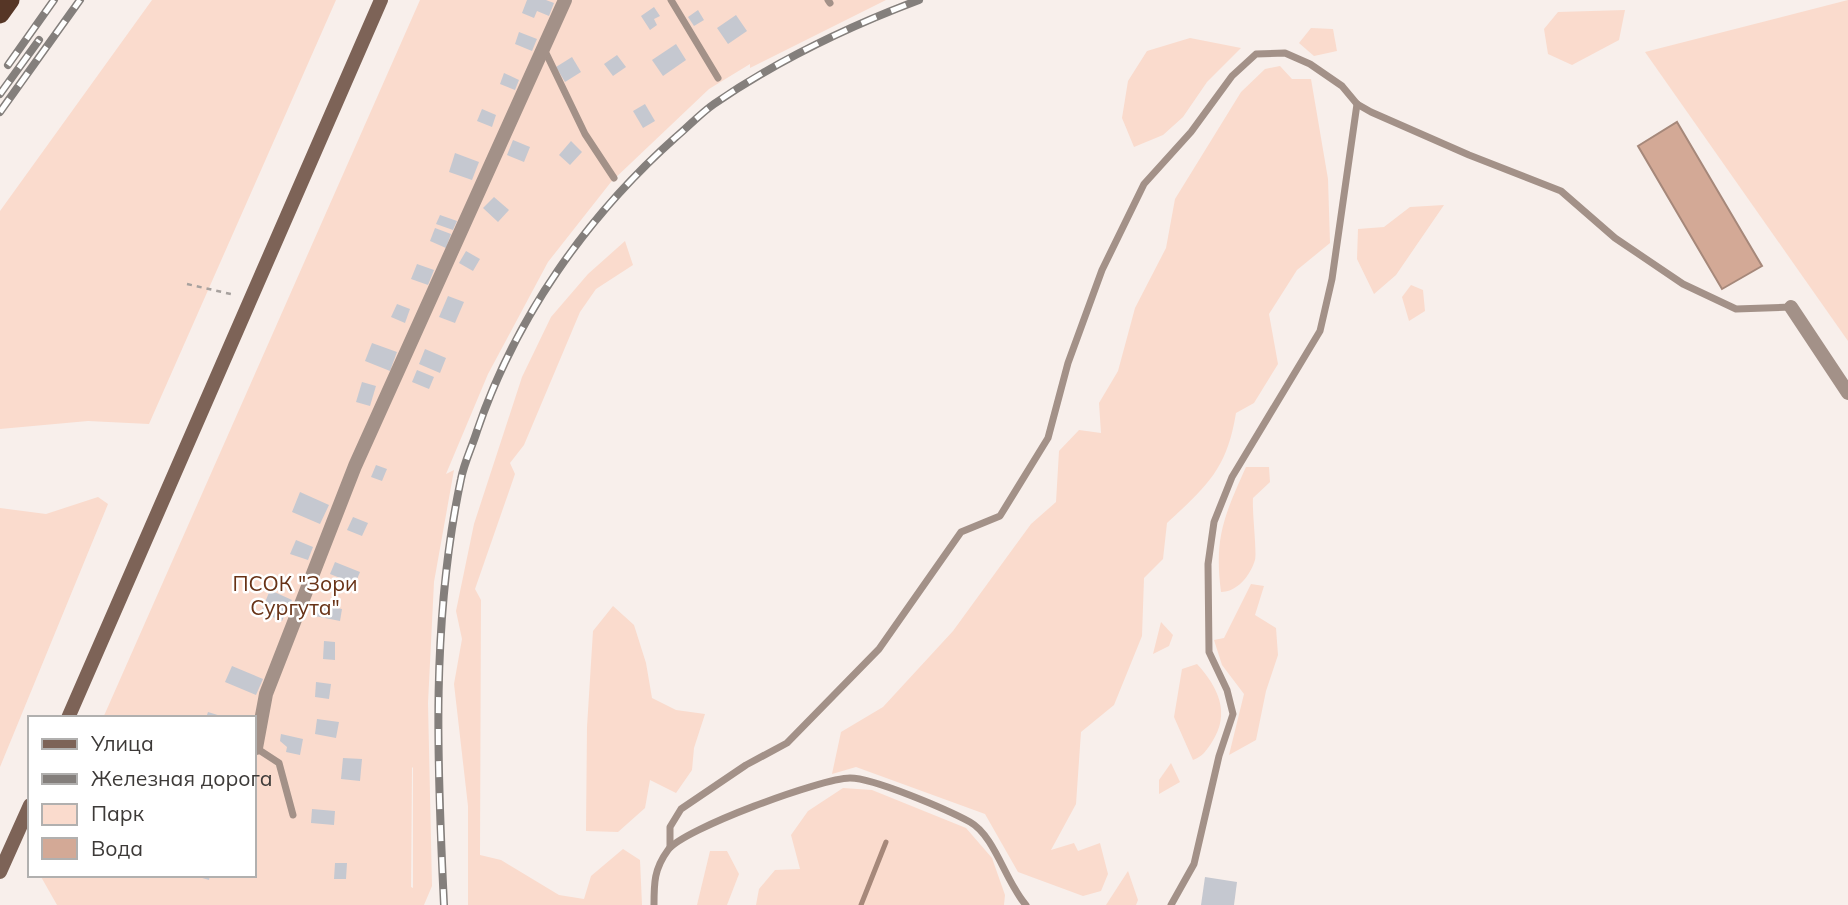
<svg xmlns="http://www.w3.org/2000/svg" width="1848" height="905" font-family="Mulish,sans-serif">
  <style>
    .green { fill: #fadbcd; fill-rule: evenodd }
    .water { fill: #d3a996; stroke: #a6887a; stroke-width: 2 }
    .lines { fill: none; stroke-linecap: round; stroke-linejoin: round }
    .stream { stroke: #a6887a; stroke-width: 5 }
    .building { fill: #c5c8d0 }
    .path { stroke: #a7a19e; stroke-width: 2.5; stroke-dasharray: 5 5; stroke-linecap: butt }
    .service { stroke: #a39188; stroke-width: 7 }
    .minor { stroke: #a39188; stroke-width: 14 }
    .secondary { stroke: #7d6357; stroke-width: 14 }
    .trunk { stroke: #563626; stroke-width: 19 }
    .rail-casing { stroke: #847f7c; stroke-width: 8 }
    .rail { stroke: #fff; stroke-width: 5; stroke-dasharray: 16; stroke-linecap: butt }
    .labels { text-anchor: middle; stroke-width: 5; stroke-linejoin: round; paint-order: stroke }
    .park-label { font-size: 21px; fill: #683216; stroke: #fff }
  </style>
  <rect width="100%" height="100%" fill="#f8efeb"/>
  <!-- green -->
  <g class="green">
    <polygon points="152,0 336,0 149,424 88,421 0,429 0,211"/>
    <path d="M420,0H886L750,68V64L709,89L611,182L548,262L488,374L446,474L454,470L434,582L428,703L432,886L424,905H57L40,875H254V718H103ZM412,767L413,768V888L411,887Z"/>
    <polygon points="1848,0 1848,341 1645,52"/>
    <polygon points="1625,10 1619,40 1572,65 1548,54 1544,29 1558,12"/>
    <polygon points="1311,28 1333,29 1337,51 1314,56 1299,43"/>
    <polygon points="1190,38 1241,48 1207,82 1183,117 1163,135 1134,147 1122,118 1128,81 1147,51"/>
    <path d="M1280,66L1292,79H1311L1328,179L1330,243L1297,270L1269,314L1278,364L1254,403L1236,413C1227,469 1207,486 1167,523L1163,559L1144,578L1142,636L1114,705L1081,732L1076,804L1051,850L1074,843L1078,851L1100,843L1108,874L1101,891L1083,896L1018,872L985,814L856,767L832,774L841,732L883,707L953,631L1031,524L1056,502L1059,451L1079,430L1101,433L1099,403L1118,371L1135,308L1166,248L1175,199L1241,92L1265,69Z"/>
    <polygon points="1444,205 1396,275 1374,294 1357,259 1358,229 1384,227 1410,207"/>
    <polygon points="625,241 633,265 596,289 580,312 524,445 510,463 515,474 475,589 481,600 480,855 501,860 559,895 584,899 591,876 623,849 640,860 642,905 468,905 468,806 454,684 462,639 456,611 474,524 522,377 551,317 588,274"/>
    <polygon points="1411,285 1423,290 1425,311 1409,321 1402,297"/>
    <path d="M1246,467H1269L1270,482L1253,498C1252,513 1257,551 1255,560C1250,576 1237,592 1221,592C1214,538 1224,516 1246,467Z"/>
    <polygon points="98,497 108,504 0,767 0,508 46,514"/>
    <polygon points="1251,584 1264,586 1255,615 1276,628 1278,655 1266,691 1256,740 1229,755 1244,694 1222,665 1214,640 1224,638"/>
    <polygon points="613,606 634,625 646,663 652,698 676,710 705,714 694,748 692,770 676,793 650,780 645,808 618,832 586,831 587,727 593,631"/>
    <polygon points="1161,622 1173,635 1169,646 1153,654"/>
    <path d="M1197,664C1218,687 1231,713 1212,742C1206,751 1203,756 1193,760L1174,717L1182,669Z"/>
    <polygon points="1171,763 1180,782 1159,794 1159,780"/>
    <polygon points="843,788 872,790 966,828 992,858 1005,895 1004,905 756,905 759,889 775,870 800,869 791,835 808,811"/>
    <polygon points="710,851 727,851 739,874 727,905 697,905"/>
    <polygon points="1128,871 1138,900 1136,905 1106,905"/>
  </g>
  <!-- water -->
  <polygon class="water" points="1677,122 1762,266 1722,289 1638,146"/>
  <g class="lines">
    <!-- stream -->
    <polyline class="stream" points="861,905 886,842"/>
  </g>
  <!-- building -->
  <g class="building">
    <polygon points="527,0 546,0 554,3 549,16 537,11 534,18 522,13"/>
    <polygon points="654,7 660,16 654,19 657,25 650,30 641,16"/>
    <polygon points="698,10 704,20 694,26 688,17"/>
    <polygon points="736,15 747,31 728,44 717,28"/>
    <polygon points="519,32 537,39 532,51 515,44"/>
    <polygon points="676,44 686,60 663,76 652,60"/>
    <polygon points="617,55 626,67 613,76 604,64"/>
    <polygon points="572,57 581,72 565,82 556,67"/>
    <polygon points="504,73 519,80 515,90 500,84"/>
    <polygon points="645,104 655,121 643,128 633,111"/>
    <polygon points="482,109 496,115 492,127 477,121"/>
    <polygon points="513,140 530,147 524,162 507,155"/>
    <polygon points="571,141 582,152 570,165 559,155"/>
    <polygon points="455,153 479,162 472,180 449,172"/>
    <polygon points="494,197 509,210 498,222 483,208"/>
    <polygon points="440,215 457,221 453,230 436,224"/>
    <polygon points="435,228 451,234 446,248 430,241"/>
    <polygon points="466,251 480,259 473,271 459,263"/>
    <polygon points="417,264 434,270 428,285 411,279"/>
    <polygon points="448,296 464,302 455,323 439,317"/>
    <polygon points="397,304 410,309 405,323 391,317"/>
    <polygon points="372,343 397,352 390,371 365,361"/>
    <polygon points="425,349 446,358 440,373 419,364"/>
    <polygon points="417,370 434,377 429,389 412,382"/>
    <polygon points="362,382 376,386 370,406 356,402"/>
    <polygon points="376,465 387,469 382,481 371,477"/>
    <polygon points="300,492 329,505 320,524 292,512"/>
    <polygon points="353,517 368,523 362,536 347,530"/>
    <polygon points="296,540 313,547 308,560 290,554"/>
    <polygon points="335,562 360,572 355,584 330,574"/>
    <polygon points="270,590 292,600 282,621 261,612"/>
    <polygon points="318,604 342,609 340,621 315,616"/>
    <polygon points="324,641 335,642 335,660 323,659"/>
    <polygon points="232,666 263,679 256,695 225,682"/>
    <polygon points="316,682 331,684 329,699 315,697"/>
    <polygon points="208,712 224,717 224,718 206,718"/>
    <polygon points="317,719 339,722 336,738 315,734"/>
    <polygon points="281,734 303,739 300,755 286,752 287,747 280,741"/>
    <polygon points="343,758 362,759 360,781 341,779"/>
    <polygon points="312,809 335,811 334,825 311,823"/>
    <polygon points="335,863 347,863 346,879 334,879"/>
    <polygon points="192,875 210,875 209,880"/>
    <polygon points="1205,877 1237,882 1234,905 1201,905"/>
  </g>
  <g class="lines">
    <!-- path -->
    <polyline class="path" points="187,284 235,295"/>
    <!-- service -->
    <g class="service">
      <polyline points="671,0 718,78"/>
      <polyline points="828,0 830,3"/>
      <polyline points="544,49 585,134 614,178"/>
      <polyline points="256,748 279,763 293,815"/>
      <polyline points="670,847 670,827 681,809 746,765 787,743 879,649 961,532 1000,516 1048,438 1068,363 1102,270 1144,184 1191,132 1232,76 1256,54 1285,53 1310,64 1342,86 1357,104 1371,112 1469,155 1561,191 1615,238 1683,284 1736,309 1791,307"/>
      <path d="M654,905C654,883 654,869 668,850C683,829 822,778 850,778C874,778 948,810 970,822C995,836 1006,883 1026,905"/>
      <polyline points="1171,905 1194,864 1219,756 1233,714 1227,690 1209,652 1208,564 1214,522 1232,477 1320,331 1332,279 1357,104"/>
    </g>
    <!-- minor -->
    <g class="minor">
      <polyline points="1791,307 1848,393"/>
      <polyline points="256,748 266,694 355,466 565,0"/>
    </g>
    <!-- secondary -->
    <g class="secondary">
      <polyline points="68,718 381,0"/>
      <polyline points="0,872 30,805"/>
    </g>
    <!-- trunk -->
    <polyline class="trunk" points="0,14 10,0"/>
    <defs>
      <g id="rail">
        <polyline points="8,65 54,0"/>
        <polyline points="0,94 39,40"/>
        <polyline points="0,112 80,0"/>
        <path d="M444,905C437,763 431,620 461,479C464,463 472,447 477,431C516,317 586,217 676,137C689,126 701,113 714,104C778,60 847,27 919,0"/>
      </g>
    </defs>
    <!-- rail casing -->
    <use href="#rail" class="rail-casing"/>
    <!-- rail -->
    <use href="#rail" class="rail"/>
  </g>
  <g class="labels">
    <!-- park labels -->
    <g class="park-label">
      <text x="295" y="591">ПСОК "Зори<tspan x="295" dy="24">Сургута"</tspan></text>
    </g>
  </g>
  <!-- legend -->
  <rect x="28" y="716" width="228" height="161" fill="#ffffff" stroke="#b1b0af" stroke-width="2"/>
  <rect x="42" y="739" width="35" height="10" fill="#7d6357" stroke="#b1b0af" stroke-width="2"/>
  <text x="91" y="751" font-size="21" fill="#3d3a38">Улица</text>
  <rect x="42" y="774" width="35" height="10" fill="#847f7c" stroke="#b1b0af" stroke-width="2"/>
  <text x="91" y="786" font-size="21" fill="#3d3a38">Железная дорога</text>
  <rect x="42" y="804" width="35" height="21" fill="#fadbcd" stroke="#b1b0af" stroke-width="2"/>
  <text x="91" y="821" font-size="21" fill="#3d3a38">Парк</text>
  <rect x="42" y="838" width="35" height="21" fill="#d3a996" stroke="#b1b0af" stroke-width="2"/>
  <text x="91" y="856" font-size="21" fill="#3d3a38">Вода</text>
</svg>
